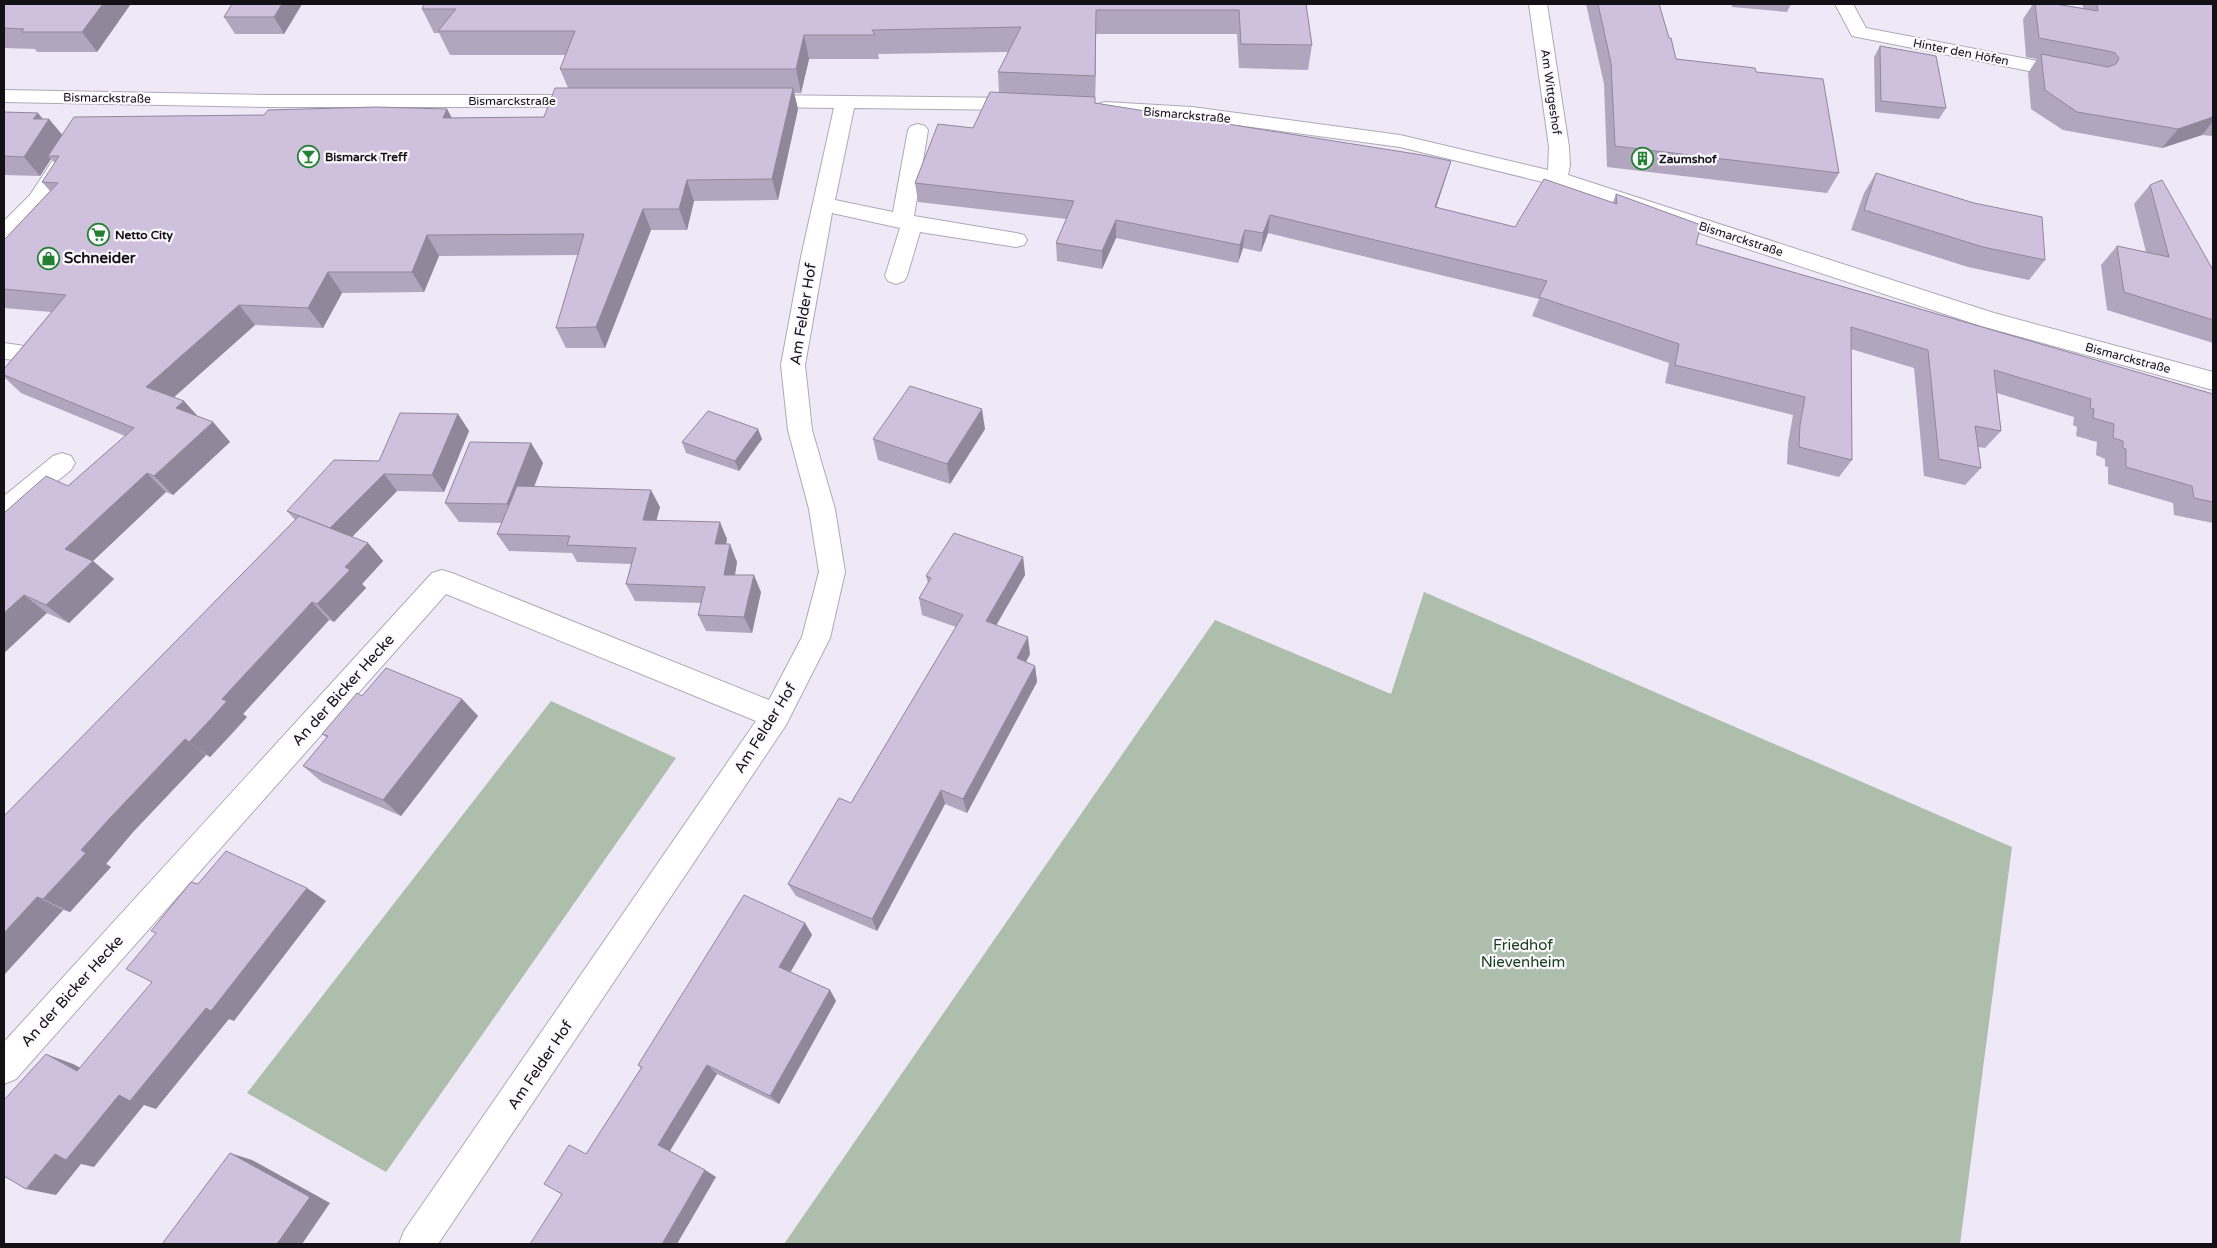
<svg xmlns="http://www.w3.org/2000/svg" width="2217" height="1248" font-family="'Varela Round',sans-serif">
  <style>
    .green { fill: #adbead }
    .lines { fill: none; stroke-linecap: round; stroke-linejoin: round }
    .minor-casing { stroke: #afa9b7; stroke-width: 2 }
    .minor { fill: #fff; fill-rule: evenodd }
    .wall { fill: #b2a6bf }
    .shaded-wall { fill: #91879b }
    .building { fill: #cfc1de; stroke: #91879b }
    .labels { text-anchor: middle; stroke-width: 4.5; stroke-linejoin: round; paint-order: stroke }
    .far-street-label { font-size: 12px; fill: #131116; stroke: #faf8fd }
    .far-poi-label { font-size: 12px; font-weight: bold; fill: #131116; stroke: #faf8fd; text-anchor: start }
    .poi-label { font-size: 15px; font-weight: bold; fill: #131116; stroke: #faf8fd; text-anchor: start }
    .street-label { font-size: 15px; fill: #131116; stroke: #faf8fd }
    .park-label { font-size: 15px; fill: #1b401e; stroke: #faf8fd }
  </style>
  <rect width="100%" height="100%" fill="#efe9f7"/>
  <!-- green -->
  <g class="green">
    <polygon points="1424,592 2012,847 1960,1244 784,1244 1215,620 1391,694"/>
    <polygon points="551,701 676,758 386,1172 247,1093"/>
  </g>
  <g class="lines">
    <defs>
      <g id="minor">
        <polygon points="1529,4 1547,4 1569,147 1570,165 1568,175 1994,313 2213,372 2213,390 1981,326 1551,184 1400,147 1192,119 1105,114 1098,112 1095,108 1098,104 1105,102 1192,107 1400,135 1548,170 1549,147"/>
        <polygon points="1835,4 1853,4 1866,28 2069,67 2076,69 2079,73 2076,77 2069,79 1852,36"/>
        <polygon points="4,90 267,95 587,95 594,97 597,101 594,105 587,107 267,107 4,102"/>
        <polygon points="758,95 1022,98 1029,100 1032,104 1029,108 1022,110 854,108 835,200 893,212 908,130 911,126 918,124 925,126 928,130 914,216 1016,233 1024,235 1027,240 1024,245 1016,247 920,232 907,276 904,281 896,284 888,281 885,276 900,228 832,213 805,365 812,430 835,509 845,572 830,638 786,725 438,1244 399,1244 404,1231 756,721 446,594 16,1079 4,1084 4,1042 432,573 442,570 452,573 769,700 802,637 819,572 809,509 788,430 781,365 801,257 834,108 758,107 751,105 748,101 751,97"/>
        <path d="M66,149L73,151L76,156C62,179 30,234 4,240V221L30,195L59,151Z"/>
        <polygon points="4,343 25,346 29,352 25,358 17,360 4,359"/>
        <polygon points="62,453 71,456 75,463 71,470 13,517 4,520 4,496 53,456"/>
      </g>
    </defs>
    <!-- minor casing -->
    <use href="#minor" class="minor-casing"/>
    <!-- minor -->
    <use href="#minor" class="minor"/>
  </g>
  <!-- wall -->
  <g class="wall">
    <polygon points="4,4 129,4 130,5 97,52 37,52 35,49 4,48"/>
    <polygon points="232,4 302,4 284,34 235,34 224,17"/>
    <polygon points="1306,4 1312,45 1308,70 1239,68 1237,34 1096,34 1095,103 1451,161 1445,180 1436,207 1515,227 1613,202 1616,194 1696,244 2213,394 2213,523 2174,515 2173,503 2108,484 2108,467 2105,466 2105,459 2096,455 2097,442 2076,436 2077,427 2073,425 2074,417 1997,393 2001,431 1985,448 1978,447 1981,468 1965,485 1924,476 1914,368 1851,349 1852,460 1839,477 1787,464 1788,443 1793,415 1665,383 1669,363 1532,316 1539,299 1268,233 1261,252 1243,248 1238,263 1116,238 1102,269 1057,261 1056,243 1067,219 918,202 915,183 973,128 999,93 998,72 1008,52 878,54 879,59 809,59 801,93 794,93 798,109 778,200 694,201 687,230 651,230 605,348 566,348 556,328 578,255 439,256 424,292 342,293 323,328 255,325 174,397 184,401 198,417 213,422 230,442 173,495 166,492 93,561 114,579 69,623 47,613 4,653 4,513 68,486 125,436 21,393 4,377 4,369 51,312 4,308 4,240 50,191 42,182 55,163 51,159 40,176 4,175 4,112 38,113 42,119 62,135 264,115 447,109 452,118 544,117 568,88 560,69 566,55 450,55 439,33 434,33 422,9"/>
    <polygon points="1586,4 1659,4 1669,38 1676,59 1756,72 1839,173 1827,193 1607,167 1604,84"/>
    <polygon points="1732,4 1791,4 1787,12 1732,7"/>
    <polygon points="2033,4 2055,4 2083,8 2082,4 2213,4 2213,136 2202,135 2162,148 2063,130 2031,109 2028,73 2037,59 2026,57 2023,19"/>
    <polygon points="1880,46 1946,108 1939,119 1875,112 1874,57"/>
    <polygon points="1876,173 2045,260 2029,280 1968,267 1851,230 1864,193"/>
    <polygon points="2150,185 2213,270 2213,343 2107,310 2101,265 2117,246 2146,252 2134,204"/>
    <polygon points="458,414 469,431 444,492 397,491 352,537 368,543 383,561 362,584 366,588 334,622 329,620 243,714 247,717 229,737 210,757 206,755 133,832 106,864 111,867 70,912 63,910 4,975 4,816 295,520 287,511 379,461"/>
    <polygon points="985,429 950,484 878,460 873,439"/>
    <polygon points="762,439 739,471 686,453 682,442"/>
    <polygon points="531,443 543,463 534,487 660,507 656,520 727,539 726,544 737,562 735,575 761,592 752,633 706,631 698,615 701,603 635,601 626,584 631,564 577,562 572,553 509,551 497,534 502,523 459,522 445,503"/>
    <polygon points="1023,557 1025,575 996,625 1030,654 1026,662 1035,666 1037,682 967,813 945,804 877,931 796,896 788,884 851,803 956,627 922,615 919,598 928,583 926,576"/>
    <polygon points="362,696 462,699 478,716 401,816 322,782 303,766 327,738 322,734"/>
    <polygon points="805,923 812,935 790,972 830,990 836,1001 779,1104 717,1074 670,1151 705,1170 716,1177 562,1194 587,1154 641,1068 638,1065"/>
  </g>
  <!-- shaded-wall -->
  <g class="shaded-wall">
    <polygon points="103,4 129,4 130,5 97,52 82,32"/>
    <polygon points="282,4 302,4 284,34 274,17"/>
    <polygon points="1096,10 1096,34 1095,100 1095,76"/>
    <polygon points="804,35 809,59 801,93 796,69"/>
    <polygon points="793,88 798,109 778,200 772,179"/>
    <polygon points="447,109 458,130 443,118"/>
    <polygon points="38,113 46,123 49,119 65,138 48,156 51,159 40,176 24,157 33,119"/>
    <polygon points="2213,117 2213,121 2202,135 2162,148 2178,129"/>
    <polygon points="1451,161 1445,180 1430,226 1435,207"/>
    <polygon points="687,180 694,201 687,230 679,209"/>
    <polygon points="643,209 651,230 605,348 596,327"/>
    <polygon points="1270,215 1268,233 1261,252 1263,233"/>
    <polygon points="1116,220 1116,238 1102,269 1102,251"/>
    <polygon points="1245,230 1243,248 1238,263 1240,245"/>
    <polygon points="427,235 439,256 424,292 412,272"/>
    <polygon points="328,272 342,293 323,328 308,308"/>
    <polygon points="239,305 255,325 164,406 146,387"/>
    <polygon points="184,401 202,421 176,408"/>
    <polygon points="982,409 985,429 950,484 947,464"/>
    <polygon points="458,414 469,431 444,492 432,475"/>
    <polygon points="213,422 230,442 173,495 154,476"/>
    <polygon points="758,429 762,439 739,471 735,461"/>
    <polygon points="531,443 543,463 520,524 507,504"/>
    <polygon points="147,473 166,492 93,561 114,579 69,623 46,605 65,549"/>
    <polygon points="384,474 397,491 344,545 330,528"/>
    <polygon points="651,490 660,507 652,537 643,520"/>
    <polygon points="720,522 727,539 723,562 715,544"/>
    <polygon points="368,543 383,561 362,584 366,588 334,622 317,604 345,567"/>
    <polygon points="730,544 737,562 732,592 724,575"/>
    <polygon points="1023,557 1025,575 989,638 986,621"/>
    <polygon points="754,575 761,592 752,633 744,617"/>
    <polygon points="24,595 47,613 4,653 4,613"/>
    <polygon points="312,602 329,620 243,714 247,717 210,757 189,742 222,699"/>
    <polygon points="1028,637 1030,654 1019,675 1017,658"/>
    <polygon points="1035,666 1037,682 967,813 963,799"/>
    <polygon points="462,699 478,716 401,816 383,800"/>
    <polygon points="185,739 206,755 133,832 106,864 111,867 70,912 43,899 81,850 110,818"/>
    <polygon points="941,790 945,804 877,931 872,919"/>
    <polygon points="307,888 326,901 234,1021 229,1019 156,1109 144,1105 94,1167 81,1164 56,1195 26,1189 55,1154 119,1095 206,1008"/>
    <polygon points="37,897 63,910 4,975 4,933"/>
    <polygon points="805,923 812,935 787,978 779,967"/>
    <polygon points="830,990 836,1001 779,1104 770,1096"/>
    <polygon points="46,1054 73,1064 104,1080 77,1071"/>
    <polygon points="707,1065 717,1074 669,1152 658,1145"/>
    <polygon points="230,1153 252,1160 330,1203 302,1244 277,1244"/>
    <polygon points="705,1170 716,1177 677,1244 662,1244"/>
  </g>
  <!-- building -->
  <g class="building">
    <polygon points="4,4 103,4 82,32 21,32 24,29 4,28"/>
    <polygon points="232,4 282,4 274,17 224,17"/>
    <polygon points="424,4 1306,4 1312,45 1241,44 1239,10 1096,10 1095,76 998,72 1021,27 872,30 875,35 804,35 796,69 560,69 575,31 438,31 456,9 422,9"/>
    <polygon points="1598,4 1659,4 1669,38 1671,38 1676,59 1755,68 1756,72 1823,79 1839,173 1615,146 1611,63"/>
    <polygon points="2035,4 2055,4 2098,11 2097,4 2213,4 2213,117 2178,129 2077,112 2045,90 2041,54 2108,67 2116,64 2119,58 2115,53 2108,51 2039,38"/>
    <polygon points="1880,46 1936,56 1946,108 1881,101"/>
    <polygon points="555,88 793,88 772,179 687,180 679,209 643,209 596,327 556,328 584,234 427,235 412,272 328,272 308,308 239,305 146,387 184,401 176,408 213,422 154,476 147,473 65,549 93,561 46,605 24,595 4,613 4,513 46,476 68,486 134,428 4,375 4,369 66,295 4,289 4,240 58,183 42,182 59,156 48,156 74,117 264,115 268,110 376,107 447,109 443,118 544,117"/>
    <polygon points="990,92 1095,97 1095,103 1422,155 1451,161 1435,207 1515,227 1544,179 1617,204 1616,194 1701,225 1696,244 2213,394 2213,502 2194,498 2192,486 2126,467 2126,449 2123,448 2123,441 2113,438 2114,424 2093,418 2094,409 2090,408 2091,399 1994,370 2001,431 1975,426 1981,468 1939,459 1928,350 1851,327 1852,460 1799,447 1800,425 1805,397 1675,365 1679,344 1539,297 1547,281 1270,215 1263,233 1245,230 1240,245 1116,220 1102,251 1056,243 1074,201 915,183 938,124 973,128"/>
    <polygon points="4,112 38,113 33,119 49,119 24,157 4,156"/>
    <polygon points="1876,173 1974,203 2042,217 2045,260 1983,247 1864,210"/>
    <polygon points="2162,180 2213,270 2213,320 2124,292 2117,246 2169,257 2150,185"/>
    <polygon points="910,386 982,409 947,464 873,439"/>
    <polygon points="708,411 758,429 735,461 682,442"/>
    <polygon points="400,413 458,414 432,475 384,474 330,528 287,511 334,460 379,461"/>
    <polygon points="470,442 531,443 507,504 445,503"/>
    <polygon points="517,486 651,490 643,520 720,522 715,544 730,544 724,575 754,575 744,617 698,615 705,587 626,584 636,548 567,545 570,536 497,534"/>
    <polygon points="299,516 368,543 345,567 350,570 317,604 312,602 222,699 227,701 209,721 189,742 185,739 110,818 81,850 86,853 43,899 37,897 4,933 4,816"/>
    <polygon points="954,533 1023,557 986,621 1028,637 1017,658 1035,666 963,799 941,790 872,919 788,884 839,798 851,803 963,615 919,598 931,578 926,576"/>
    <polygon points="386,668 462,699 383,800 303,766 328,736 322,734 340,713 357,693 362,696"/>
    <polygon points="226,851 307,888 211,1011 206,1008 130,1101 119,1095 66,1160 55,1154 26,1189 4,1176 4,1100 46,1054 77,1071 152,982 126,969 156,933 151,931 191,882 198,884"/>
    <polygon points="744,895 805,923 779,967 830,990 770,1096 707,1065 658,1145 705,1170 662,1244 530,1244 562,1194 544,1184 569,1145 586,1154 642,1067 638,1065"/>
    <polygon points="230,1153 310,1197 277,1244 162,1244"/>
  </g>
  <!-- icons -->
  <defs>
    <symbol id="bar-ring" viewBox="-11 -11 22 22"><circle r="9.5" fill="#faf8fd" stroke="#248131" stroke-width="1.5"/><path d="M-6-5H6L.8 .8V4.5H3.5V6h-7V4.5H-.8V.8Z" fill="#248131"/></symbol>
    <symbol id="building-ring" viewBox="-11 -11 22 22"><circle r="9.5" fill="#faf8fd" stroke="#248131" stroke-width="1.5"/><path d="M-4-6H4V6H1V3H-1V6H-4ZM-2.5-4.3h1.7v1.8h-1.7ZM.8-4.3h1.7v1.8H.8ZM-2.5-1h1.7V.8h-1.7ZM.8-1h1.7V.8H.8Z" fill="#248131"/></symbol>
    <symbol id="supermarket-ring" viewBox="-11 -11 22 22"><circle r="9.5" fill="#faf8fd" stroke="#248131" stroke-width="1.5"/><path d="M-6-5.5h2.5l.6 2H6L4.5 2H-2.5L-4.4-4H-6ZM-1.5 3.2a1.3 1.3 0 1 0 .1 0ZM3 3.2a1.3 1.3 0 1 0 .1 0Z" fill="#248131"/></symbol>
    <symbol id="shop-ring" viewBox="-11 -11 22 22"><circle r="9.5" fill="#faf8fd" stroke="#248131" stroke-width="1.5"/><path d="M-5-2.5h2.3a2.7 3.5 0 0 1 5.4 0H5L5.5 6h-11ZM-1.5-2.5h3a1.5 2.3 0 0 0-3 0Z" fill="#248131"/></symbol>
  </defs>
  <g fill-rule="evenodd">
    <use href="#bar-ring" x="296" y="144" width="25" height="25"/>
    <use href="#building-ring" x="1630" y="146" width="25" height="25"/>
    <use href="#supermarket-ring" x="86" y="222" width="25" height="25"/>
    <use href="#shop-ring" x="36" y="246" width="25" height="25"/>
  </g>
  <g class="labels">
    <!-- far-street labels -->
    <g class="far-street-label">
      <text transform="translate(1961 52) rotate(11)" y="4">Hinter den Höfen</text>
      <text transform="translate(1551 92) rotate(82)" y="4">Am Wittgeshof</text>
      <text transform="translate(107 98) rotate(1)" y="4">Bismarckstraße</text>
      <text x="512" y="105">Bismarckstraße</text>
      <text transform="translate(1187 115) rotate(5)" y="4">Bismarckstraße</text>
      <text transform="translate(1741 239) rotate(18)" y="4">Bismarckstraße</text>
      <text transform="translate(2128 358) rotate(15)" y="4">Bismarckstraße</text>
    </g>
    <!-- far-poi labels -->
    <g class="far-poi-label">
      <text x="325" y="161">Bismarck Treff</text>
      <text x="1659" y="163">Zaumshof</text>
      <text x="115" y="239">Netto City</text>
    </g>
    <!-- poi labels -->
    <g class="poi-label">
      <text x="64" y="263">Schneider</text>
    </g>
    <!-- street labels -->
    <g class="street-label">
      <text transform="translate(803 314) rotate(-81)" y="5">Am Felder Hof</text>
      <text transform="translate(343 690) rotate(-48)" y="5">An der Bicker Hecke</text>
      <text transform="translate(765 728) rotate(-58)" y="5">Am Felder Hof</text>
      <text transform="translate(72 991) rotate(-48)" y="5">An der Bicker Hecke</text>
      <text transform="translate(540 1065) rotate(-56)" y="5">Am Felder Hof</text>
    </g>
    <!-- park labels -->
    <g class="park-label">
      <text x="1523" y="950">Friedhof<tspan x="1523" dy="17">Nievenheim</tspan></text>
    </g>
  </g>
  <!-- border -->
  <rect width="2217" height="1248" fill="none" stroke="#131116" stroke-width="10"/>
</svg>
